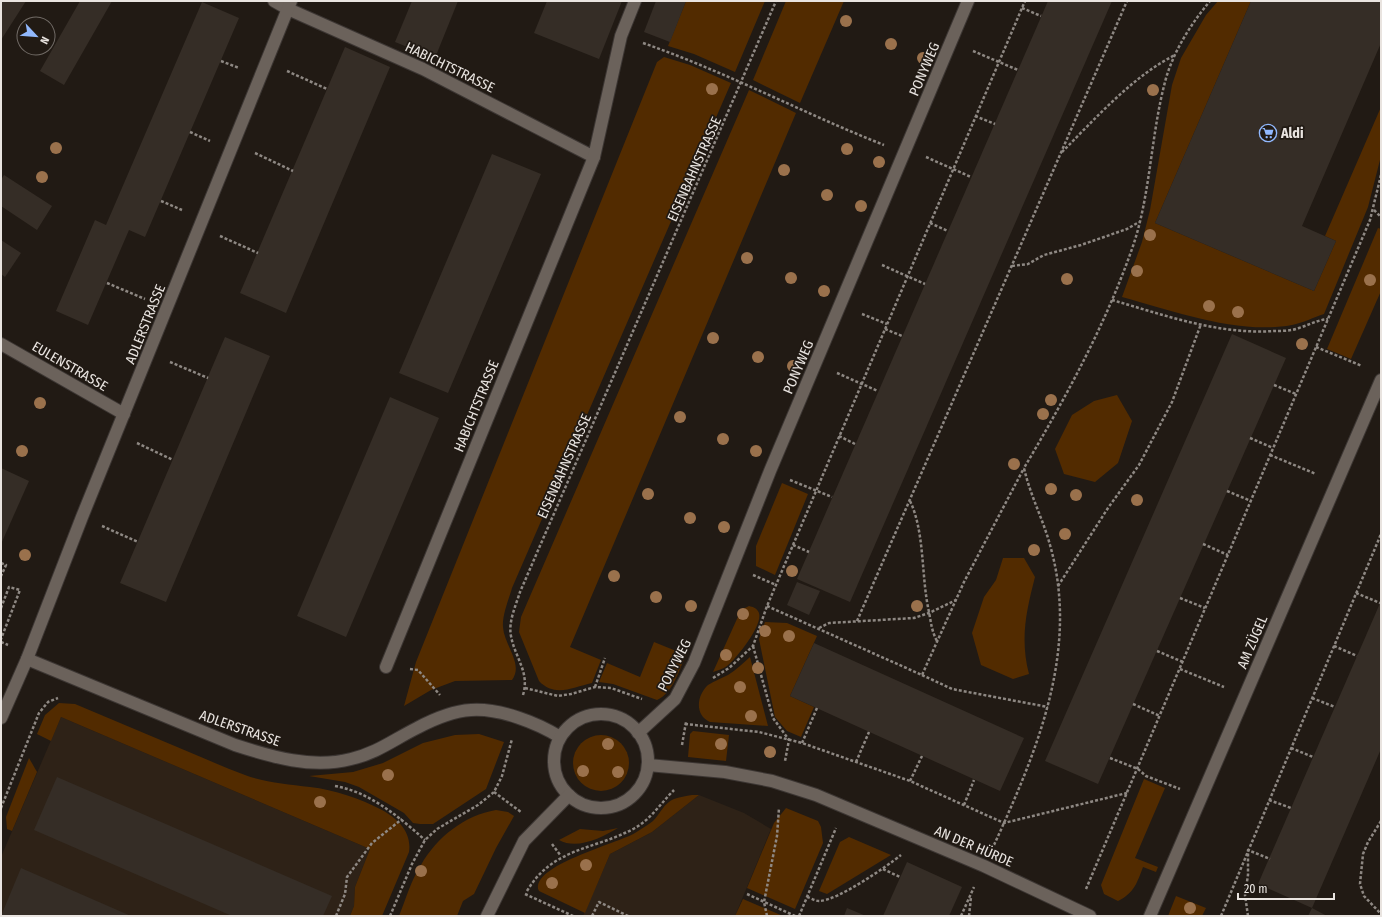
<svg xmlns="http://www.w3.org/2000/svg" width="1382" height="917" font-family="'Fira Sans Condensed',sans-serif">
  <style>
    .built { fill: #2e2217 }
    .green { fill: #522b00 }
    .building { fill: #352d26 }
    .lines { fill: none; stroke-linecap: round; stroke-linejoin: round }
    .minor-casing { stroke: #3c3633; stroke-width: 14 }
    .path { stroke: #8e8883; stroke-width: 2.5; stroke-dasharray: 3 2; stroke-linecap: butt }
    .minor { stroke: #6b625b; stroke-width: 12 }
    .tree { fill: #9a714c }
    .labels { text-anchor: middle; stroke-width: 3.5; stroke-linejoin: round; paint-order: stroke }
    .street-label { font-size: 14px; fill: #e9e4e0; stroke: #211a14 }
    .poi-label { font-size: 14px; font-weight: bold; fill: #e9e4e0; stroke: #211a14; text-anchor: start }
  </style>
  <rect width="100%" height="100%" fill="#211a14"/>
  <!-- built -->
  <g class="built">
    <polygon points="61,717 370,849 355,887 354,906 350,916 1,916 1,857"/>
    <polygon points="699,795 744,813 771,829 735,916 583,916 610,854 652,832"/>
  </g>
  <!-- green -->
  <g class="green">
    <polygon points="686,1 765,1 735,72 694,54 668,46"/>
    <polygon points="786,1 844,1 800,103 753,80"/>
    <path d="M1218,1H1251L1155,223L1314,291L1336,241L1325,236L1381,107V156L1368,207L1324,314C1314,317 1303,323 1292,325C1238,335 1174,311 1122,297L1142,242L1150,210L1172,85L1181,58L1206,15Z"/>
    <path d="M664,57L690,65L731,83L512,588C509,599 502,615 503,627C504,645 524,664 512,680L455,681L431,690L404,706L416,662L657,62Z"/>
    <path d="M749,90L796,113L570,647L601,660L592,683C573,687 555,698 539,681L519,632L521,617Z"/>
    <polygon points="1378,228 1381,229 1381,291 1351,359 1327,349"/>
    <polygon points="1117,395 1132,421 1118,463 1095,482 1064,474 1055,449 1072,415 1094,401"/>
    <polygon points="782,483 808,494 775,575 756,566 756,546"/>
    <path d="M1003,558H1024L1035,577C1026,612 1020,639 1029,674L1013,679L981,665L972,633L984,597L996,580Z"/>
    <path d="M749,606C753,607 757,608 759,613C763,625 737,658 727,666C723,669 718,670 713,672L741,610Z"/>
    <polygon points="765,622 787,623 817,636 790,696 814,707 801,737 787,731 775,717 759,639"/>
    <path d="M654,642L686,655C679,670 673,693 657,700L613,684L599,682L607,663L640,677Z"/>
    <path d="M750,657L768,726L710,722C694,715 697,695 708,685C714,681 722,678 728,675C736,670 743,663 750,657Z"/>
    <path d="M59,703L75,704C113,720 151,736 189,752C208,760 226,768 245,775C267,783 287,784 310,787C335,790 359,798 382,810C398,819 412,832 409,852L382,916H350L354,906L355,887L370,849L61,717L51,741L37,734L45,715Z"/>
    <polygon points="693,731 729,735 726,761 688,757 690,734"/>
    <polygon points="479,734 504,742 486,789 433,824 420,824 413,823 404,813 359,787 345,782 309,776 353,772 383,763 423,743 455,735"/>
    <circle cx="601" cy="763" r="28"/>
    <polygon points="29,758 37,772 12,831 7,829 6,817"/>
    <path d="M1144,779L1165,788L1135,858L1158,867L1156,872L1143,867C1137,883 1134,893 1118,901L1104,894L1101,885Z"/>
    <path d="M692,795H699L652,832L610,854L585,913L539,891C528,866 619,843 635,833C641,829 648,825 653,821C660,814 664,803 674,799C679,797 686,796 692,795Z"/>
    <polygon points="786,808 818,821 821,827 823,843 795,909 747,888 774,823"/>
    <path d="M496,810L508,812L514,816L496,848L474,894L463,901L457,916H399C406,899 411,880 421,865C437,837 465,815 496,810Z"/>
    <path d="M618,828C601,838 577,850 559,840L580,829L603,831Z"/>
    <polygon points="849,837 891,855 827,894 819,891 840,842"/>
    <polygon points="1176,896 1206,908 1202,916 1168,916"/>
    <polygon points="743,899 783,916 735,916"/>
  </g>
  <!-- building -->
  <g class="building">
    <polygon points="1,1 26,1 1,40"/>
    <polygon points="80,1 112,1 64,85 40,71"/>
    <polygon points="412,1 458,1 435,58 395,42"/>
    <polygon points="547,1 622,1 599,59 534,33"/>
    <polygon points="656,1 686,1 670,42 644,32"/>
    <polygon points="1048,1 1112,1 850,602 797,579"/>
    <polygon points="1251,1 1381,1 1381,43 1302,226 1336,241 1314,291 1155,223"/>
    <polygon points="202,2 239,18 145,237 129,230 88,325 56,311 95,220 106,225"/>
    <polygon points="345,47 390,67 286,313 240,293"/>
    <polygon points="492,154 541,174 448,393 399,373"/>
    <polygon points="4,175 52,206 37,230 1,206 1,180"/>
    <polygon points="1,240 21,253 5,277 1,274"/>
    <polygon points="1232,334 1286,358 1098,784 1045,761"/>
    <polygon points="225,337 270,356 166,602 120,583"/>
    <polygon points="390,397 439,418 346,637 297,616"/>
    <polygon points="1,468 29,481 1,544"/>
    <polygon points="797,582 820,591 809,615 787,605"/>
    <polygon points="1381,601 1381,749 1312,908 1258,884"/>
    <polygon points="814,643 1024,738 1000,791 790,696"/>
    <polygon points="57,777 332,896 323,916 232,916 34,830"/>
    <polygon points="907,862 962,887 949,916 883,916"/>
    <polygon points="21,868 131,916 1,916"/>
    <polygon points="847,908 866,916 844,916"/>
    <polygon points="1312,908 1327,916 1308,916"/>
  </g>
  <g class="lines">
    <defs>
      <g id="minor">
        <polyline points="274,1 288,9 423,69 594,157"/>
        <polyline points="1,344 124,414"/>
        <path d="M27,659L235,745C272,757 312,769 351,759C377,753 393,740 417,728C432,720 454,711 471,710C500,708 537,723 560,737"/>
        <polyline points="386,667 594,157 621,36 635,1"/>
        <circle cx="601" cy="761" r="47"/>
        <polyline points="1,718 27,659 82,517 291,1"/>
        <polyline points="638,733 675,699 694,663 770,471 968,1"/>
        <polyline points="648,765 725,772 772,781 816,795 984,866 1090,916"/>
        <polyline points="487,916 524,841 569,795"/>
        <polyline points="1150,916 1381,380"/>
      </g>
    </defs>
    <!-- minor casing -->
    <use href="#minor" class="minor-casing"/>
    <!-- path -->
    <g class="path">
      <polyline points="1022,8 1041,16"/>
      <path d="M643,43C726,72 803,113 884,145"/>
      <polyline points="973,51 1018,70"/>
      <polyline points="221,61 239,68"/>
      <polyline points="287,71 327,89"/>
      <polyline points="975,116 995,124"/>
      <polyline points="190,132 210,141"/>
      <path d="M1062,152C1095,119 1133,76 1175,55"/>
      <polyline points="255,153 293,171"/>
      <polyline points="926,157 971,177"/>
      <polyline points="161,201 182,210"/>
      <polyline points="1374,210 1381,217"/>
      <polyline points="930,223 948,231"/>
      <polyline points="220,236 258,253"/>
      <polyline points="882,265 925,284"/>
      <polyline points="1012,266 1028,264 1044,255 1081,245 1127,229 1139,222"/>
      <polyline points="107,283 145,299"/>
      <path d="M1112,300C1164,315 1219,335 1274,331C1282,331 1291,331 1299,328C1309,325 1317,320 1328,319"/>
      <polyline points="862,314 887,324"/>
      <polyline points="885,329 902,336"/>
      <polyline points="1316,347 1362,366"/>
      <polyline points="170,362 208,378"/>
      <polyline points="837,373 878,391"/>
      <polyline points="1274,385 1296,394"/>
      <polyline points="839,436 855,444"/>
      <polyline points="1250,438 1273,448"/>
      <polyline points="137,443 173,460"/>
      <polyline points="1270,455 1316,474"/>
      <polyline points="790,480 832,497"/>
      <polyline points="1227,491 1251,501"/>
      <path d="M910,501C925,532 921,577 929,612C931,623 932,632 937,641"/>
      <polyline points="102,526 138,542"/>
      <polyline points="1203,544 1228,555"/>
      <polyline points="793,545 809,552"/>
      <polyline points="1,563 6,565 1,576"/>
      <polyline points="753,575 776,585"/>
      <polyline points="1058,586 1108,508 1139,465 1172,402 1201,324"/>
      <polyline points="1356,593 1380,603"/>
      <polyline points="1180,598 1205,608"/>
      <polyline points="767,606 922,675 964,582 1024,468"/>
      <polyline points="1,608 9,587 20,590 1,639"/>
      <polyline points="857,621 1127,1"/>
      <polyline points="819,628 829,623 914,618 929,613 956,600"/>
      <polyline points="1,642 8,645"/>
      <polyline points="753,646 773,718 789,740 785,761"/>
      <polyline points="1334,646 1357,656"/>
      <polyline points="1157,651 1183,662"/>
      <polyline points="410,669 418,670 440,695"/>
      <polyline points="1180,669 1224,687"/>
      <polyline points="922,675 952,689 1048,707"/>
      <polyline points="713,678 729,668 753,646 767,606 1025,1"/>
      <polyline points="595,687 605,658"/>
      <polyline points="525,688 558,696 571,694 595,687 611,688 642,699"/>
      <path d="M523,695C530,672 515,658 511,636C508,622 516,605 520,592L776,1"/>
      <polyline points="1312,698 1335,707"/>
      <polyline points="1133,704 1160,716"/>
      <polyline points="685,724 759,732 802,743 910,781 1004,823 1127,793"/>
      <polyline points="802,743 817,708"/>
      <polyline points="682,745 686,722"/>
      <polyline points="1291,748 1313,757"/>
      <polyline points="1110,758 1138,769 1146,776 1180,789"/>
      <polyline points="856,762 869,732"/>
      <polyline points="910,781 922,756"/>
      <path d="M335,786C370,792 399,817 425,840"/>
      <polyline points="494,792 521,812"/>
      <polyline points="1269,800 1291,808"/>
      <polyline points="964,805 974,780"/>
      <polyline points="1,808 39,713 48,702 58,698"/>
      <polyline points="1381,821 1368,842 1363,854 1360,884 1364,896 1381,914"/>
      <polyline points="552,844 561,856"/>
      <path d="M994,845C1037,751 1080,650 1050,545C1043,519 1030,495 1024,468C1066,397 1106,324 1133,246C1150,196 1151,137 1164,86C1171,55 1190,25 1210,1"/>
      <polyline points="883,869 900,877"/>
      <polyline points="1086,889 1370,220 1381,175"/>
      <path d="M527,891C553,847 595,850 635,828C651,819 661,803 674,790"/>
      <polyline points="525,894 573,916"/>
      <polyline points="747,894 795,916"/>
      <path d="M807,897C811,898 815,901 819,901C837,901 886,867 901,855"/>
      <polyline points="336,916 345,894 347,877 372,843 402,819"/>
      <polyline points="390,916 412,864 425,840 437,829 478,805 494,792 502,776 512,739"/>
      <polyline points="592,916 599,902 628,916"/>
      <polyline points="767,916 764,902 777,836 779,808"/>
      <polyline points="799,916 836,828"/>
      <polyline points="961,916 974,887"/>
      <polyline points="969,916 971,897"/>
      <polyline points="1221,916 1381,534"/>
      <polyline points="1248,916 1245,895 1248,875 1248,850 1270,859"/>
    </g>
    <!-- minor -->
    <use href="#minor" class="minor"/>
  </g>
  <!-- trees -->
  <g class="tree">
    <circle cx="846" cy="21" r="6"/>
    <circle cx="891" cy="44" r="6"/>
    <circle cx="923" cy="58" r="6"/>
    <circle cx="712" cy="89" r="6"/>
    <circle cx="1153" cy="90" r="6"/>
    <circle cx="56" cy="148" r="6"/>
    <circle cx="847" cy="149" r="6"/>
    <circle cx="879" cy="162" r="6"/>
    <circle cx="784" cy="170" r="6"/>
    <circle cx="42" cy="177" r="6"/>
    <circle cx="827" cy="195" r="6"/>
    <circle cx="861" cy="206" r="6"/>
    <circle cx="1150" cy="235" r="6"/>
    <circle cx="747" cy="258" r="6"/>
    <circle cx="1137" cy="271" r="6"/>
    <circle cx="791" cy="278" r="6"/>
    <circle cx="1067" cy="279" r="6"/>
    <circle cx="1370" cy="280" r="6"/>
    <circle cx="824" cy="291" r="6"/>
    <circle cx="1209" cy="306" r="6"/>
    <circle cx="1238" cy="312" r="6"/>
    <circle cx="713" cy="338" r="6"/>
    <circle cx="1302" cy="344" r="6"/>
    <circle cx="758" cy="357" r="6"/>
    <circle cx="793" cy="366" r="6"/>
    <circle cx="1051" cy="400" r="6"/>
    <circle cx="40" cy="403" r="6"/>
    <circle cx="1043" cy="414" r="6"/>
    <circle cx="680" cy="417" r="6"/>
    <circle cx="723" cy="439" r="6"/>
    <circle cx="22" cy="451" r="6"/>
    <circle cx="756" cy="451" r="6"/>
    <circle cx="1014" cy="464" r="6"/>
    <circle cx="1051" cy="489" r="6"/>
    <circle cx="648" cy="494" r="6"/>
    <circle cx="1076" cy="495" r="6"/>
    <circle cx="1137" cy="500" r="6"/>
    <circle cx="690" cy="518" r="6"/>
    <circle cx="724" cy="527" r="6"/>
    <circle cx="1065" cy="534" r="6"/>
    <circle cx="1034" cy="550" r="6"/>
    <circle cx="25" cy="555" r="6"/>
    <circle cx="792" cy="571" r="6"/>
    <circle cx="614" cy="576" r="6"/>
    <circle cx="656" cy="597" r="6"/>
    <circle cx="691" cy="606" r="6"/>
    <circle cx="917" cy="606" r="6"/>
    <circle cx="743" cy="614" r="6"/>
    <circle cx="765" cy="631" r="6"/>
    <circle cx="789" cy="636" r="6"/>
    <circle cx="726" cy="655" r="6"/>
    <circle cx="758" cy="668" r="6"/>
    <circle cx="740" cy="687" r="6"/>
    <circle cx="751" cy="716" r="6"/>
    <circle cx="608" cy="744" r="6"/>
    <circle cx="721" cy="744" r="6"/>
    <circle cx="770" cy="752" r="6"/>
    <circle cx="583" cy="771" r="6"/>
    <circle cx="618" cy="772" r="6"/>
    <circle cx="388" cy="775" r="6"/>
    <circle cx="320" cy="802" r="6"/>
    <circle cx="586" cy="865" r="6"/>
    <circle cx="421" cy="871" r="6"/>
    <circle cx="552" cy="883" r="6"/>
    <circle cx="1190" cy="908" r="6"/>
  </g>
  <!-- icons -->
  <defs>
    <symbol id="supermarket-ring" viewBox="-11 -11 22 22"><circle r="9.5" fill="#211a14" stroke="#91b8fd" stroke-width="1.5"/><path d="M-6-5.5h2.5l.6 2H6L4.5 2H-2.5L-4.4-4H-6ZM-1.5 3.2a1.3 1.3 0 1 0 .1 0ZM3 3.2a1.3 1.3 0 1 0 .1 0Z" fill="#91b8fd"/></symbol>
  </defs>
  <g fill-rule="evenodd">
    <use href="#supermarket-ring" x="1258" y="123" width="20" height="20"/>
  </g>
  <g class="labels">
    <!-- street labels -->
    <g class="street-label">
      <text transform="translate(450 67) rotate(26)" y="5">HABICHTSTRASSE</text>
      <text transform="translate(924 69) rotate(-67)" y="5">PONYWEG</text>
      <text transform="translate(694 169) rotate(-66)" y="5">EISENBAHNSTRASSE</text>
      <text transform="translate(145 324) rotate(-68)" y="5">ADLERSTRASSE</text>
      <text transform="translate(70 366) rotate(30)" y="5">EULENSTRASSE</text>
      <text transform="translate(798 367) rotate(-67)" y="5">PONYWEG</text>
      <text transform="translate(476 406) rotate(-68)" y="5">HABICHTSTRASSE</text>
      <text transform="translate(564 466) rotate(-66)" y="5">EISENBAHNSTRASSE</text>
      <text transform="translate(1252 642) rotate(-67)" y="5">AM ZÜGEL</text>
      <text transform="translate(674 665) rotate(-63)" y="5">PONYWEG</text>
      <text transform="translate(240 728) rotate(19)" y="5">ADLERSTRASSE</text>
      <text transform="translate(974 846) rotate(23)" y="5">AN DER HÜRDE</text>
    </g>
    <!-- poi labels -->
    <g class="poi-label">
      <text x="1281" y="138">Aldi</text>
    </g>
  </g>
  <!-- border -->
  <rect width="1382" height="917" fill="none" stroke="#e9e4e0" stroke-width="4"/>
  <!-- north arrow -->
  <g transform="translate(36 36) rotate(116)"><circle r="19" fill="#211a14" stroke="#716b66"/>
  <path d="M0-3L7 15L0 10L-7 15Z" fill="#91b8fd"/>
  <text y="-6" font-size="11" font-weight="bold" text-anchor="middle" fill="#e9e4e0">N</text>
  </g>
  <!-- scale -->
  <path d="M1238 893v6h96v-6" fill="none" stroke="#e9e4e0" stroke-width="2"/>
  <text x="1244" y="893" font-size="12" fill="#e9e4e0" stroke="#211a14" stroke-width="3" paint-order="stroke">20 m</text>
</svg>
